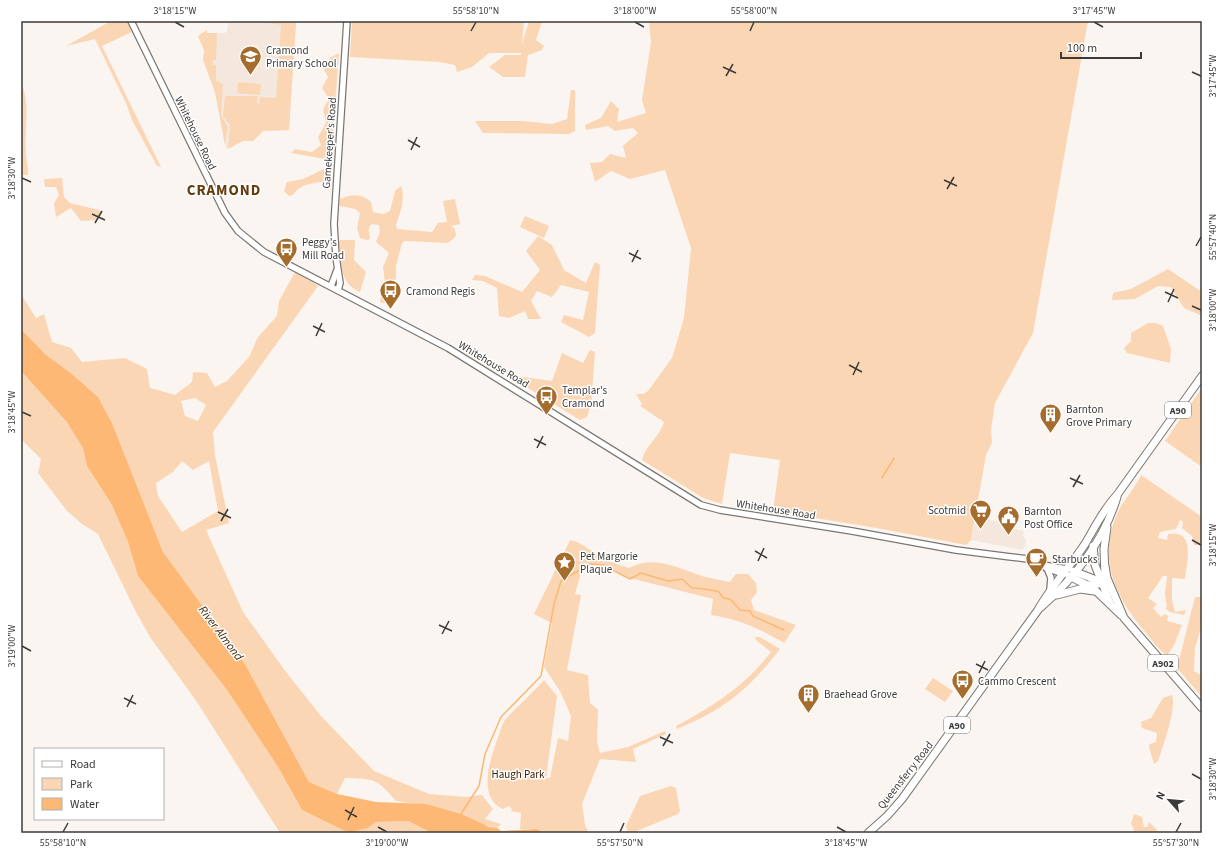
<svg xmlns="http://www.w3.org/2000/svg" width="1223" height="854" font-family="'Source Sans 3',sans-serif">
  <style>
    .built { fill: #f4e8de }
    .green { fill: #fbd6b4; fill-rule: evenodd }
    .water { fill: #fcb874 }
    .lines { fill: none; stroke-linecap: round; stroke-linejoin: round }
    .stream { stroke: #fcb874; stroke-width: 1.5 }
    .minor-casing { stroke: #7b7772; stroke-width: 8 }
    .major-casing { stroke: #7b7772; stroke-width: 9 }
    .minor { stroke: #fff; stroke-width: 5.5 }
    .major { stroke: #fff; stroke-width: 7 }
    .ticks { fill: none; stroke: #3d3b39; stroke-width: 1.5 }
    .labels { text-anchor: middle; stroke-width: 3; stroke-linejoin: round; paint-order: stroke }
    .shield { fill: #fff; stroke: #777674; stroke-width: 1 }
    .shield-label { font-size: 10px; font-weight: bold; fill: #3d3b39 }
    .poi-label { font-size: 11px; fill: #3d3b39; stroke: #fff; text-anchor: start }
    .street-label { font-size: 11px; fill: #3d3b39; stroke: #fff }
    .park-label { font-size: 11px; fill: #3d2204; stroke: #fff }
    .water-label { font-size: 12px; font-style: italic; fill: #412708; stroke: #fff }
    .district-label { font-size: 15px; font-weight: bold; letter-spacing: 1px; fill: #643c0e; stroke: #fff }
    .neatline { fill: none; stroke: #3d3b39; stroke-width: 1.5 }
    .ticks-label { font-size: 10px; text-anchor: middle; fill: #3d3b39 }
  </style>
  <rect width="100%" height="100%" fill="#faf5f0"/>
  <!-- built -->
  <g class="built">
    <polygon points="228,21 296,23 289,130 263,131 253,141 243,141 226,149 215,92 203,60 204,50 198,36 207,30 207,33 225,33 227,31"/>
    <polygon points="979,502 992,505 990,520 1003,523 1003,527 1024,531 1023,537 1026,538 1025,547 1022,550 971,540"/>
  </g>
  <!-- green -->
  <g class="green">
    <polygon points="111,21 127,21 132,32 102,46 161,167 157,166 132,120 126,103 95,39 66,46"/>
    <polygon points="271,21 296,23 289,130 263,131 253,141 243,141 228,149 230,125 223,116 225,96 257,96 257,103 259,104 260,97 276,98 281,25 270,23"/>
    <polygon points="352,21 524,21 522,44 529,21 542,21 536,40 544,46 542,50 528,55 525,77 503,77 489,67 505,55 521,55 521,53 489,53 472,67 457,72 455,65 439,62 350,57"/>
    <path d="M649,21H1088L1033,333L995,403L991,430L992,443L986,455L971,540L966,545L876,528L773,511L780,460L730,453L722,504L703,498L642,460C645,446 660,436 664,422L640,406L642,404L636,394H643L648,391L672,358L684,318L691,248L665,170L630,179L611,171L595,182L590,163L602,162L610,154L626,158L623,146L638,133L633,128L615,131L608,126L586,130L585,125L601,118L611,101L619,109L617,122L646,113L642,100L651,42Z"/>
    <polygon points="207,30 207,33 217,33 216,60 213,60 213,65 216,65 216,81 223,84 221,115 228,127 225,145 215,92 203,60 204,50 198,36"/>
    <path d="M339,53L329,182C317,182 300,183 293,195L289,196L284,191L287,182L303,179L326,168L325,159L291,153L295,149L312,152L321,145L318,137L326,123L323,109L329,99L322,88L328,77L323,68L330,58Z"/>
    <path d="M21,82C31,104 24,129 26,153C26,161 29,167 28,175H21Z"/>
    <polygon points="238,82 261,84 260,95 237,93"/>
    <polygon points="571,90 575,90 575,131 569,134 483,133 475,121 523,121 552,124 567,119"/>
    <polygon points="62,178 64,197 70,203 99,210 102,213 96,220 81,221 71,208 56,217 54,203 59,195 56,187 45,187 44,179"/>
    <path d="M401,186C406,199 400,212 396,225L397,229L432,232L438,223L447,222L443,201L455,199L460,224L451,226L455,229L456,236L448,243L405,241L402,243L396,266V278L389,289L385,303H381L380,300L385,283L383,267L389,253L376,242L380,232L379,225L372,224C366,229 370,233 370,239L367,240L360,238L357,228L360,213L355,209L340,206V199C351,194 361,193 371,202L373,212L383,214L390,211L395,191Z"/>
    <polygon points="525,216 549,226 544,238 520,227"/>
    <polygon points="538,236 552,245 564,270 586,283 595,262 600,265 595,333 589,337 561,322 564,315 583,320 589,292 561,285 552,297 537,291 531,301 541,319 528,319 525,311 509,318 499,316 497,288 483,281 472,280 475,275 485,276 522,292 540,270 526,251"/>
    <path d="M339,240H355L354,260L366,272L360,292C339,284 341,260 339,240Z"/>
    <polygon points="1168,269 1202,292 1202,316 1184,308 1171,287 1158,286 1135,299 1112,300 1113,293 1131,289"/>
    <path d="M295,272L312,281L318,286L213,432L215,455L229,523L206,530L243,612L286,672L321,716L374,771L429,794L466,797L482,795L493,809L485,819L501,824L497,828C483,827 473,818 460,813C439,807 418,804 396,801C376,778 375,779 345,778L337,794L309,782L245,664L163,552L112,423L98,397L72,374L45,354L21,329V294L36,318L44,314L52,342L71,348L82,362L125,358L147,369L150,388L175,395L192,382L193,372L207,373L215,387L227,381L249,357L258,337L277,316L279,301ZM195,398L206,405L198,421L185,416L181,401ZM182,461L193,470L209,461L218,511L182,532L158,496L156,483L173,472Z"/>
    <polygon points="1148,323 1156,323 1163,326 1171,349 1170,363 1127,353 1124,348 1131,341 1131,333"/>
    <polygon points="590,350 595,352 591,405 587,417 580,420 505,374 507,370 516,376 552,381 562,353 583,363"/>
    <polygon points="21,371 66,421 83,448 87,466 112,505 128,542 138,576 227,690 278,767 302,810 349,833 280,833 197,702 150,637 136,612 98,534 82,524 67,511 38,473 41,459 21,439"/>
    <polygon points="1202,388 1202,467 1165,441"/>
    <path d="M1141,475L1202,517V545H1194L1192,536L1182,528L1183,522L1180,520L1176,529L1160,532L1158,538L1167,540L1168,534C1196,529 1187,562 1185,579L1172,578V600L1175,612L1186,610L1184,615L1170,612L1165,608L1167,607L1165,595L1167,576H1163L1148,598L1157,604L1153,608L1161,617L1165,614L1168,616L1167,621L1182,625L1174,645L1167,656C1159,650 1152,640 1146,633C1116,598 1097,561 1117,514C1123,500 1135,489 1141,475Z"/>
    <path d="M570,540C580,542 584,546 592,551C604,560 616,564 629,568C656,554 679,569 705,577C713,579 722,580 730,582L736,574H748L756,583L757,592L751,600L754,610L796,625L784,643C760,629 739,619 711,615L713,599L630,578L608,567L584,563L575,594L581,595L567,670L588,675L590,703L598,710L597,741L600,753L628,747L665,731L666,734L633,749L636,762L600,759L582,804L585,825L589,833H545L536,829H520L521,813L511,811L512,809L509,806L503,809C477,797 490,760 497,740C500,734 501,725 505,720C517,706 532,694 544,680L557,696L546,778H550L558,738L568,741L571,716L560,691L544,667L552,623L534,614Z"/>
    <polygon points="1195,597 1202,597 1202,607 1199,608 1202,610 1202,624 1195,648 1194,671 1202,676 1202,697 1177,668"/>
    <path d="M755,637H760L780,649C749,689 724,710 677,729L676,726C713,706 745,686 771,652L756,640Z"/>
    <polygon points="933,678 953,691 945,702 925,689"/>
    <path d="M1172,695C1177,708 1163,746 1158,761L1154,764L1149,747L1150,744L1156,742L1157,733L1142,728L1141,722L1151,718L1163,698Z"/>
    <polygon points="671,786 676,788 680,811 678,814 632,833 628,833 626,826 640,796"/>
    <polygon points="1134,814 1142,817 1144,827 1147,827 1149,822 1157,830 1156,833 1153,831 1152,833 1133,833 1134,830 1131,824"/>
    <polygon points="408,821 432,833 350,833 368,828 376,822"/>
  </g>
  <!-- water -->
  <polygon class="water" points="21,329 45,354 72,374 98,397 112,423 163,552 245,664 309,782 337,794 376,802 426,804 462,814 489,827 497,828 501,831 536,829 545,833 432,833 408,821 376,822 368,828 349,833 302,810 278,767 227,690 138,576 128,542 112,505 87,466 83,448 66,421 21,371"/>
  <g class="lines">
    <!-- stream -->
    <g class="stream">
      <polyline points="882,478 894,458"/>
      <path d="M461,814L479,786L485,754L501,717L541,676L554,604L561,581L590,564L603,565L630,579L641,573L668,581L682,579L692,588C698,588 714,590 719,592L723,598L730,599L740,610L750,611L753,616L784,630"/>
    </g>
    <defs>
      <g id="minor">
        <polyline points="131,21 225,213 238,231 264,252 448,348 701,505 720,510 852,531 956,550 1011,557 1028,559 1043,565 1067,569"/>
        <polyline points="331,286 337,270"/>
        <polyline points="338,290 340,283 336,257 334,224 347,21"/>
        <polyline points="1046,568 1063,574"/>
        <polyline points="1047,568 1051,578 1050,589"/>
      </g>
      <g id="major">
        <polyline points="1093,546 1095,565 1110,603"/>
        <polyline points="1105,566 1107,578 1124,618 1202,708"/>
        <polyline points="1073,571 1104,583"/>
        <polyline points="1069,576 1093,588 1121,615"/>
        <polyline points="1088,585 1099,584 1105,577 1104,549 1107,527"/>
        <polyline points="1057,595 1080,589 1094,591"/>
        <path d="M1041,607C1075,578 1104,540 1117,497"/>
        <path d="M868,833L887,816L902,799L1038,610C1051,586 1070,567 1085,544C1095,527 1103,510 1117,495L1202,376"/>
      </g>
    </defs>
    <!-- minor casing -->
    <use href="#minor" class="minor-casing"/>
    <!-- major casing -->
    <use href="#major" class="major-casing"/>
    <!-- minor -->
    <use href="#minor" class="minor"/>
    <!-- major -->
    <use href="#major" class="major"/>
  </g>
  <!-- ticks -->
  <path class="ticks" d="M175,22L184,27M635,22L644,27M1094,22L1103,27M471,31L476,22M750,31L754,22M723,67L736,73M1192,72L1201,76M726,76L733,64M408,140L420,147M411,150L417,137M22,178L31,182M944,180L957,186M947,189L954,177M92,214L105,220M95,223L102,211M1196,246L1201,237M629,253L641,259M632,262L638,250M1165,292L1178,298M1168,302L1174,289M1192,306L1201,310M313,326L325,332M316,336L322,323M849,365L862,372M853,375L859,362M22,412L31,416M534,439L546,445M537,448L543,436M1070,478L1083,484M1073,487L1080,475M218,512L231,518M221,521L228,509M1192,540L1201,545M755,551L767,558M758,561L764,548M439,625L452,631M442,634L449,621M22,646L31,651M976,664L988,670M979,673L985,661M124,698L136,704M127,707L133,695M660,737L673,743M663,746L670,734M1192,774L1201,779M345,810L357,817M348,820L354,807M378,827L387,832M837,827L846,832M63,832L68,823M620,832L624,823M1176,832L1181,823"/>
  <!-- icons -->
  <defs>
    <symbol id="school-pin" viewBox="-11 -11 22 30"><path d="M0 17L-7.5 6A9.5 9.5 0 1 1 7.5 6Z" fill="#a66c2c" stroke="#fff"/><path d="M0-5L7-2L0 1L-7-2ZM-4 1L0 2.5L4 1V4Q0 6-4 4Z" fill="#fff"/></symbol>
    <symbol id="bus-pin" viewBox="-11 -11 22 30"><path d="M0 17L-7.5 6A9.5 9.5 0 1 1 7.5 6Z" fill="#a66c2c" stroke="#fff"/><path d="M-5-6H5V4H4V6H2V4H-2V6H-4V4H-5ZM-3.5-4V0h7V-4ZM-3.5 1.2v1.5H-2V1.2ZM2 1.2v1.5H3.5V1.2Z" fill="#fff"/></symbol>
    <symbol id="building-pin" viewBox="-11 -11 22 30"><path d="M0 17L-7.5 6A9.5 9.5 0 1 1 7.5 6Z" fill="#a66c2c" stroke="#fff"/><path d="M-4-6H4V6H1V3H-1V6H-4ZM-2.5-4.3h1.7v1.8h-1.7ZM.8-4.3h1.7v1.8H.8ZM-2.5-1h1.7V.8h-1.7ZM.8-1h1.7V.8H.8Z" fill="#fff"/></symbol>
    <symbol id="supermarket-pin" viewBox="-11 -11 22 30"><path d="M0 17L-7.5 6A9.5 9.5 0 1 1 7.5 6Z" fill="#a66c2c" stroke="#fff"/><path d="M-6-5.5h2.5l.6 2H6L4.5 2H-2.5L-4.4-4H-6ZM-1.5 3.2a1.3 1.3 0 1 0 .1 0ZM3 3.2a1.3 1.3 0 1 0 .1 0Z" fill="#fff"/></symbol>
    <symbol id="civic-pin" viewBox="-11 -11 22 30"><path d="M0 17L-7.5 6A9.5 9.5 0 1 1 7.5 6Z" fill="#a66c2c" stroke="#fff"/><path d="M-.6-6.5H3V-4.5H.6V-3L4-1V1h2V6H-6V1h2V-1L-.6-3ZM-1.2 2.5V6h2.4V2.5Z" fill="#fff"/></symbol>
    <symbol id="cafe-pin" viewBox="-11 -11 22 30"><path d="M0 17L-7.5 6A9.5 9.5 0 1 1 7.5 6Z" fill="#a66c2c" stroke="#fff"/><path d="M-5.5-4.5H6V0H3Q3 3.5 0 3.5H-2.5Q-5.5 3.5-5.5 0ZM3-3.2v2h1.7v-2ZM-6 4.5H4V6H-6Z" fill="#fff"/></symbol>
    <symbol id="sight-pin" viewBox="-11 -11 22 30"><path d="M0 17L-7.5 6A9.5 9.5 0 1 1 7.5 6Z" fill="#a66c2c" stroke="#fff"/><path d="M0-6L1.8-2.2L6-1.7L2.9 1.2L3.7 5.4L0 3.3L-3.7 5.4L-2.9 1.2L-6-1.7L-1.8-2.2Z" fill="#fff"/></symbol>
  </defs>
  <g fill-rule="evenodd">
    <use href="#school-pin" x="238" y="44" width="25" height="34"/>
    <use href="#bus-pin" x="274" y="236" width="25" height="34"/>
    <use href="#bus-pin" x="378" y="278" width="25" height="34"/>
    <use href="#bus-pin" x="534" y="384" width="25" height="34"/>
    <use href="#building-pin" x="1038" y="402" width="25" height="34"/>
    <use href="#supermarket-pin" x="968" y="498" width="25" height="34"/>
    <use href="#civic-pin" x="996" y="504" width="25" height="34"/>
    <use href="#cafe-pin" x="1024" y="546" width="25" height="34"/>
    <use href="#sight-pin" x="552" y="550" width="25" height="34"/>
    <use href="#bus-pin" x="950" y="668" width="25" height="34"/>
    <use href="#building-pin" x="796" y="682" width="25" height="34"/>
  </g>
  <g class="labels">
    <!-- shield labels -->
    <g class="shield">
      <rect x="1165" y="402" width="26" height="16" rx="3"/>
      <rect x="1148" y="655" width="30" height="16" rx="3"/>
      <rect x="944" y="717" width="26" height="16" rx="3"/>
    </g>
    <g class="shield-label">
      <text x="1178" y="414">A90</text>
      <text x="1163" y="667">A902</text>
      <text x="957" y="729">A90</text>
    </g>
    <!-- poi labels -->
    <g class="poi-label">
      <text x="266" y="54">Cramond<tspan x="266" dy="13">Primary School</tspan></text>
      <text x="302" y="246">Peggy's<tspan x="302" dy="13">Mill Road</tspan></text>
      <text x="406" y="295">Cramond Regis</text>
      <text x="562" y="394">Templar's<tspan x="562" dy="13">Cramond</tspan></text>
      <text x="1066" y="413">Barnton<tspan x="1066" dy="13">Grove Primary</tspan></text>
      <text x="966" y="514" text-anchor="end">Scotmid</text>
      <text x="1024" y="515">Barnton<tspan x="1024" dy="13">Post Office</tspan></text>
      <text x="580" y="560">Pet Margorie<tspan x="580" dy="13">Plaque</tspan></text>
      <text x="1052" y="563">Starbucks</text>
      <text x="978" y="685">Cammo Crescent</text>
      <text x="824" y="698">Braehead Grove</text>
    </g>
    <!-- street labels -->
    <g class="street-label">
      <text transform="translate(196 133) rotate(64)" y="4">Whitehouse Road</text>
      <text transform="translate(329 143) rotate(-86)" y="4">Gamekeeper's Road</text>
      <text transform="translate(494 364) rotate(31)" y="4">Whitehouse Road</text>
      <text transform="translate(776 509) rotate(9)" y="4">Whitehouse Road</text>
      <text transform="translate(905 775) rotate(-52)" y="4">Queensferry Road</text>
    </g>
    <!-- park labels -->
    <g class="park-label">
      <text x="518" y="778">Haugh Park</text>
    </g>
    <!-- water labels -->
    <g class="water-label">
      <text transform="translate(221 633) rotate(53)" y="4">River Almond</text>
    </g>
    <!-- district labels -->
    <g class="district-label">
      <text x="224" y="195">CRAMOND</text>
    </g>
  </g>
  <!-- border -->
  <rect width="1223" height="854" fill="none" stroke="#ffffff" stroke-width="44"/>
  <!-- legend -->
  <rect x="34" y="748" width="130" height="72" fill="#ffffff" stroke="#b1b1b0"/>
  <rect x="42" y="761" width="20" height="6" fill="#ffffff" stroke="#b1b1b0"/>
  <text x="70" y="768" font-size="12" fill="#3d3b39">Road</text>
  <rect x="42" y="778" width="20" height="12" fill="#fbd6b4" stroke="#b1b1b0"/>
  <text x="70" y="788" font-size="12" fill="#3d3b39">Park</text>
  <rect x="42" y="798" width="20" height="12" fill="#fcb874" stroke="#b1b1b0"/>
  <text x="70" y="808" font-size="12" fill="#3d3b39">Water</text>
  <!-- north arrow -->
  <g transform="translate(1169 800) rotate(297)" stroke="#ffffff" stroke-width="3" paint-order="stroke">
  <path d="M0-3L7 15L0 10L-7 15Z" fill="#3d3b39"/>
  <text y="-6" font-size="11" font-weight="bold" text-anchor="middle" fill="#3d3b39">N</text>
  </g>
  <!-- scale -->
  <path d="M1061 52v6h80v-6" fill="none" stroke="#3d3b39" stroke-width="2"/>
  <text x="1067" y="52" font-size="12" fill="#3d3b39" stroke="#ffffff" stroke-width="3" paint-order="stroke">100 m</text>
  <rect x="22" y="22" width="1179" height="810" class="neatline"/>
  <g class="ticks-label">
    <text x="175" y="14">3°18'15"W</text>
    <text x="476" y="14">55°58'10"N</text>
    <text x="635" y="14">3°18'00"W</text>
    <text x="754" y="14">55°58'00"N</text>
    <text x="1094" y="14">3°17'45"W</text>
    <text transform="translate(1212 76) rotate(-90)" y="4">3°17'45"W</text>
    <text transform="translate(11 178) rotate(-90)" y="4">3°18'30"W</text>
    <text transform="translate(1212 237) rotate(-90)" y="4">55°57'40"N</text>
    <text transform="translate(1212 310) rotate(-90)" y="4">3°18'00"W</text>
    <text transform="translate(11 412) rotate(-90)" y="4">3°18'45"W</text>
    <text transform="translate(1212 545) rotate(-90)" y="4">3°18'15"W</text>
    <text transform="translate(11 646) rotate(-90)" y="4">3°19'00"W</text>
    <text transform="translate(1212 779) rotate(-90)" y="4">3°18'30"W</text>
    <text x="63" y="846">55°58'10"N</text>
    <text x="387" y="846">3°19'00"W</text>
    <text x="620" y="846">55°57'50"N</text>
    <text x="846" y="846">3°18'45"W</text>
    <text x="1176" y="846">55°57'30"N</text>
  </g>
</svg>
